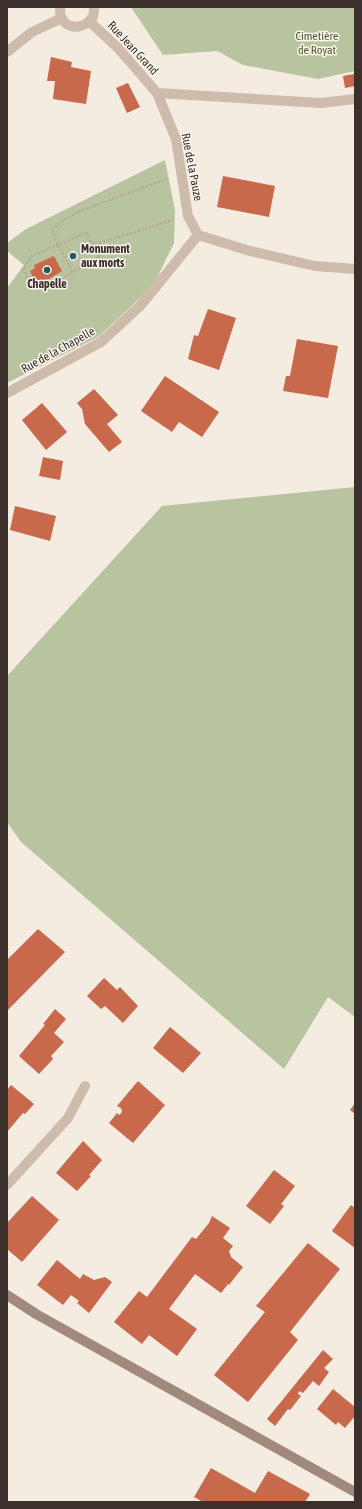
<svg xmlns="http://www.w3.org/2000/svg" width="362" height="1509" font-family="'Asap Condensed',sans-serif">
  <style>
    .green { fill: #b8c4a0 }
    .building { fill: #c8694b }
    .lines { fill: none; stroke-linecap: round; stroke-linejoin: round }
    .path { stroke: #b9a596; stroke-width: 2.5; stroke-dasharray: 2 2; stroke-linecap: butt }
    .minor { stroke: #cdbbac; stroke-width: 10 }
    .secondary { stroke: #a18a7d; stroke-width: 10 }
    .poi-dot { fill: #1f5a5e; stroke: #fbf5ee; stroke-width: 1.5 }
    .labels { text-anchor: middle; stroke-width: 3; stroke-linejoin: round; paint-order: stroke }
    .park-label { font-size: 12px; fill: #4a5a2e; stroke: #fbf5ee }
    .street-label { font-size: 12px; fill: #3b302b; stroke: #fbf5ee }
    .poi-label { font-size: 12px; font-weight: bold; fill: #3b302b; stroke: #fbf5ee; text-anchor: start }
  </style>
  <rect width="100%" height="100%" fill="#f4ebe1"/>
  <!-- green -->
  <g class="green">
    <polygon points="131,7 355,7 355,71 318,79 243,65 217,51 163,55"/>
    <polygon points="165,160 175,210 174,243 153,286 98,337 7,383 7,288 24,265 7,251 7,243 26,229"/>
    <polygon points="355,487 355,1017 328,997 284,1069 21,842 7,822 7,676 162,506"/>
  </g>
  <!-- building -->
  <g class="building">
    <polygon points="51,57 72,62 71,67 91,71 86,104 53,99 55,81 47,81"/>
    <polygon points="354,74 355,86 345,88 343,76"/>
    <polygon points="128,83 140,107 127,113 116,88"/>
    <polygon points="223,176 275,186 269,217 217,207"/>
    <polygon points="54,256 62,271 44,282 44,280 38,281 34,280 30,271 35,268 34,265"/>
    <polygon points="208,309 236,318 219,370 188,359 194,335 198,336"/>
    <polygon points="297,339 338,346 328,398 283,391 286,376 290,376"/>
    <polygon points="165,376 219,412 202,437 179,422 172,432 141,411"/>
    <polygon points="94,389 118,415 107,424 122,442 109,452 85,424 82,409 77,403"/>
    <polygon points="42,403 67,432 46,450 22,420"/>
    <polygon points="43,457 63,461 60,480 39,476"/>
    <polygon points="15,506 56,516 50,541 10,530"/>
    <polygon points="38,929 65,952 7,1011 7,960"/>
    <polygon points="104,978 117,990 120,987 138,1006 123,1023 105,1006 101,1009 87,996"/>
    <polygon points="55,1009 66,1019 54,1033 64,1042 51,1056 53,1059 39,1074 19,1056 45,1025 43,1024"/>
    <polygon points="170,1027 201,1053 183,1073 153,1048"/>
    <polygon points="138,1081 165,1105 133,1143 109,1123 117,1113 119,1115 122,1112 121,1108 117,1106"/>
    <polygon points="11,1085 34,1104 25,1114 23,1113 7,1132 7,1090"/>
    <polygon points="355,1103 355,1114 350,1110"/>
    <polygon points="83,1141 102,1160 89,1175 91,1176 77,1191 56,1173"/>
    <polygon points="274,1170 295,1186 281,1204 284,1206 270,1224 246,1206"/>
    <polygon points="32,1196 59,1220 22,1262 7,1249 7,1223"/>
    <polygon points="351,1205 355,1208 355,1248 332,1231"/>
    <polygon points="212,1216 230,1228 223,1238 233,1246 229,1251 231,1257 243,1267 229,1285 228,1284 221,1293 195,1274 169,1309 197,1329 177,1356 149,1335 142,1344 114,1322 139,1291 147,1297 192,1237 196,1239 209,1223"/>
    <polygon points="308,1243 340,1269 290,1332 298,1340 248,1402 214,1375 265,1312 256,1306"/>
    <polygon points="57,1260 80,1279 83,1274 94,1280 105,1277 112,1282 89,1313 77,1303 79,1301 71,1295 63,1305 37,1285"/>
    <polygon points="323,1350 333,1359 324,1368 329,1372 319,1386 313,1381 303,1393 299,1391 298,1394 301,1396 290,1410 288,1409 275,1426 267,1419"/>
    <polygon points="333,1389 355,1407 355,1416 345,1428 338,1422 336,1425 317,1409"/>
    <polygon points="211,1468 255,1493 268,1471 310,1494 305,1502 203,1502 194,1497"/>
  </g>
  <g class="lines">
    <!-- path -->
    <g class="path">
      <polyline points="93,245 86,233 32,256 23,269 31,284 46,290 73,272 99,257 93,245 173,220"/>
      <polyline points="73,272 58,245 52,229 77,212 167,179"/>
    </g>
    <!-- minor -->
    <g class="minor">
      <path d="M60,7C60,11 60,16 62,19C69,31 88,28 93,16C94,14 94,10 94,7"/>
      <polyline points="89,21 118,48 157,93"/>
      <polyline points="7,52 32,32 62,18"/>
      <polyline points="355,99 321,103 157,93 176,139 188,216 198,235 250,251 315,266 355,269"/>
      <polyline points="7,393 101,342 141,305 198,235"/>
      <polyline points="7,1185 68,1118 85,1086"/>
    </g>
    <!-- secondary -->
    <polyline class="secondary" points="7,1295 36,1314 355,1492"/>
  </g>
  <!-- markers -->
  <g class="poi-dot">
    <circle cx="73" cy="256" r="4"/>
    <circle cx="47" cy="270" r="4"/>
  </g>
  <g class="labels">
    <!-- park labels -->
    <g class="park-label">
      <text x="317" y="40">Cimetière<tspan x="317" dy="14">de Royat</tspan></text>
    </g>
    <!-- street labels -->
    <g class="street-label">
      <text transform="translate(133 48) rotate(47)" y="4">Rue Jean Grand</text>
      <text transform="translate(192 167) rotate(79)" y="4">Rue de la Pauze</text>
      <text transform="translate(58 350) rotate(-29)" y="4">Rue de la Chapelle</text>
    </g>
    <!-- poi labels -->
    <g class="poi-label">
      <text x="81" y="253">Monument<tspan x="81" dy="14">aux morts</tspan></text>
      <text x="47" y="288" text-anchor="middle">Chapelle</text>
    </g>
  </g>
  <!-- border -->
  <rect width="362" height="1509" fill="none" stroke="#3b302b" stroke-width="16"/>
</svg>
